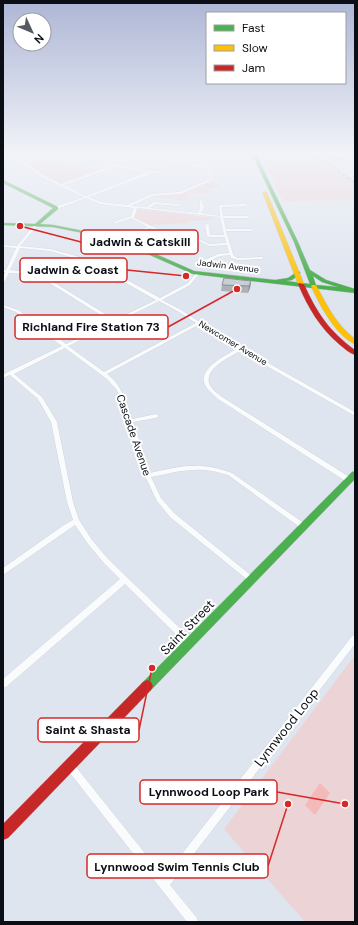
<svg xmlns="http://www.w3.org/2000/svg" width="358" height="925" font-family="'DM Sans',sans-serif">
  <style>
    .green { fill: #ebd3d6 }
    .water { fill: #f4b9b9 }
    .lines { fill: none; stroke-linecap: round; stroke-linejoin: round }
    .street-casing { stroke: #bcc1c8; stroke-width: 0.5 }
    .fast-casing { stroke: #bcc1c8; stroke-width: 1 }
    .slow-casing { stroke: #bcc1c8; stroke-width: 1 }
    .jam-casing { stroke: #bcc1c8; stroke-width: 1 }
    .street { fill: #fafbfd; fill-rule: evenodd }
    .fast { fill: #4caf50; fill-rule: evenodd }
    .slow { fill: #ffc107; fill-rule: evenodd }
    .jam { fill: #c62828; fill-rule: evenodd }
    .rail-casing { stroke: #b4b5b8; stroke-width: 2 }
    .rail { stroke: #fff; stroke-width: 1; stroke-dasharray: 3; stroke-linecap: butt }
    .wall { fill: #acb1b7 }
    .shaded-wall { fill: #8c9095 }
    .building { fill: #c8ced5; stroke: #8c9095 }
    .labels { text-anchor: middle; stroke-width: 4; stroke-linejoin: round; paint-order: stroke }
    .far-street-label { font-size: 9px; fill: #0b0f15; stroke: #fff }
    .street-label { font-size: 11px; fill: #0b0f15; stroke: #fff }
    .near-street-label { font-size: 13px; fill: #0b0f15; stroke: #fff }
    .leader { fill: none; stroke: #d62828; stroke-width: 1.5 }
    .callout-dot { fill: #d62828; stroke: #fff; stroke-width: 1.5 }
    .callout { fill: #fff; stroke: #d62828; stroke-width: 1.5 }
    .callout-label { font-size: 12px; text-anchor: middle; font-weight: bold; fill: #0b0f15 }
  </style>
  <rect width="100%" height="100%" fill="#dfe5ef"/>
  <!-- green -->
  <g class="green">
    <polygon points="260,154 315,154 355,184 355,200 283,201"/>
    <polygon points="43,159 101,170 61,183 44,175 27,163"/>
    <polygon points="207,183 218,183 219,188 209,188 210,193 187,193 188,201 150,196 178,194"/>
    <polygon points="138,209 213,218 212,220 189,221 189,223 150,225 133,217"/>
    <polygon points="355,655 355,922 305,922 224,829"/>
  </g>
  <!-- water -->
  <polygon class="water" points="320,783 330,793 315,815 305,805"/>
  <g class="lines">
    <defs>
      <g id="street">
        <path d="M7,154L23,162L51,154H56L25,163L32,166L43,175L61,184L105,168L111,165L61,154H68L113,164L130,154H134L116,164L149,171H158L159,173H150L148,175L89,197L101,202L127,205L152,194L179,192L211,179L208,169L205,168L139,154H146L207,166L210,169L213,180L181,194L153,196L131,206L147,207L154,202L178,204L179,205V206L155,204L150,208L198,213L200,208V201L201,200L202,201L204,208L201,213L220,216L219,205L247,204V205L246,206L222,207L223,216H248L250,217L248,218H223L226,229H252L254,230L252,231H226L233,254L234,256L238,258L262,257L264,258L262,259L238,260L231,258L230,255L220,256L205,263H203V261L218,254L229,253L227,245L209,246L201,242L181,251H180V249L198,241L180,233H170L169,237L160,241H158V239L166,235L167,233H160L150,228L135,233V231L148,227L131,218L114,224V222L131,216L134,208L100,204L86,198L57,209H55V207L84,197L41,177L30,168L3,154ZM114,166L147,172L86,196L64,185L107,170ZM137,208L220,217L224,235H210L209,225L207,224L205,225L207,236L209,237H225L226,243L209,244L182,231H162L134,218Z"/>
        <path d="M35,224L38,225L20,246L50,249L76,256L96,263L160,298L188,283L197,272H199V274L190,285L162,300L181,310L229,341L355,412V416L240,351C230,357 205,368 209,383C211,389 217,393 222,397L351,478L352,480L351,482H347L218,399C213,394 206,389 204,382C201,367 226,355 237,349L198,325L107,374C122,385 126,402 132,419L156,414L159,416L156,418L133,422L150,473C181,466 201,461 232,473L305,524L306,526L305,528H301L228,475C200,465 179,471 151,477L161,498L174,513L253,577L254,579L253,581L251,582L249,581L170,517L157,501L145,476L117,390L107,379L65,348L14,374L42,397L57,422L73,502L79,520L92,540L108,559L192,640L193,642L192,644L189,645L186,644L125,584L6,687L3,688V679L120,579L104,563L88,544L75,525L3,575V568L64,525L73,520L67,502L51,422L38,399L10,375L3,378V375L8,372L62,346L16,312L3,307V305L18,310L66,344L112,322L43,279L28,274L9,273L5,281L3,282V277L5,272H3V270H6L16,248L3,247V245L17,246ZM20,248L50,251L74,258L94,265L156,300L115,320L45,277L28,272L10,270ZM159,301L179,312L196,323L104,372L68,346Z"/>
        <polygon points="355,635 355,644 170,885 197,918 198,922 187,922 66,768 65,765 66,762 69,761 72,762 164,877 352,636"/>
      </g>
      <g id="fast">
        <path d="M252,154H256L298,242L310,270L326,280L355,289V293L193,274L127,245L98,236L53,227L3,225V223L35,224L53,208L3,183V180L58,207V209L40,224L53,225L99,234L131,243L194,271L275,280L288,278L298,271L300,272V274L292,280L286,281L310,284L294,242ZM313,276L322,282L338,287L316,285Z"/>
        <polygon points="355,471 355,479 151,690 147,692 143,690 141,686 143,682 352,472"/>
      </g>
      <g id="slow">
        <polygon points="265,192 267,193 304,284 303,285 298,284 263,193"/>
        <path d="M312,285H316C328,307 335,323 355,339V344C336,336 319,304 311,286Z"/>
      </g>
      <g id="jam">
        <path d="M299,283L304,284C317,313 329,331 355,350V355C349,353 344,348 340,345C320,328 308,308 298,284Z"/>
        <polygon points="147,680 151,682 153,686 151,690 8,838 3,840 3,824 143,682"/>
      </g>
    </defs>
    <!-- street casing -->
    <use href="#street" class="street-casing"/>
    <!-- fast casing -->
    <use href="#fast" class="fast-casing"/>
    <!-- slow casing -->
    <use href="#slow" class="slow-casing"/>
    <!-- jam casing -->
    <use href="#jam" class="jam-casing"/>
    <!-- street -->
    <use href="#street" class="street"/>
    <!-- fast -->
    <use href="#fast" class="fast"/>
    <!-- slow -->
    <use href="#slow" class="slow"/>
    <!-- jam -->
    <use href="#jam" class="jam"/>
    <defs>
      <g id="rail">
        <polyline points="316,154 355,183"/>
        <polyline points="321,154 337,159 355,162"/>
      </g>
    </defs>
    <!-- rail casing -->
    <use href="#rail" class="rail-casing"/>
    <!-- rail -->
    <use href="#rail" class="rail"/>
  </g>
  <!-- wall -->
  <polygon class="wall" points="251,281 250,288 248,293 221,291 222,285"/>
  <!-- shaded-wall -->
  <polygon class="shaded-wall" points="251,281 250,288 248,293 249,286"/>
  <!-- building -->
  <polygon class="building" points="224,278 251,281 249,286 222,285"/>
  <!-- sky -->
  <linearGradient id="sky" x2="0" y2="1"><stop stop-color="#adb6d5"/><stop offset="0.54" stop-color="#f1f3f8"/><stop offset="1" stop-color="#f1f3f8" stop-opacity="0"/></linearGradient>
  <rect width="358" height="284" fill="url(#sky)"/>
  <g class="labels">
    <!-- far-street labels -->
    <g class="far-street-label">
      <text transform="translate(228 266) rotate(7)" y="3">Jadwin Avenue</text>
      <text transform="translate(233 343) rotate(31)" y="3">Newcomer Avenue</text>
    </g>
    <!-- street labels -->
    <g class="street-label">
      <text transform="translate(134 435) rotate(71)" y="4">Cascade Avenue</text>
    </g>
    <!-- near-street labels -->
    <g class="near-street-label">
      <text transform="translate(187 627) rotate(-46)" y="5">Saint Street</text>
      <text transform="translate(286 727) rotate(-52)" y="5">Lynnwood Loop</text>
    </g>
  </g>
  <!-- callouts -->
  <path class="leader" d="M20 226L81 242M186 276L127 270M237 289L168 327M152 668L139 730M345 804L277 792M288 804L268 866"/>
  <g class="callout-dot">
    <circle cx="20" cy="226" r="4"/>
    <circle cx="186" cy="276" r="4"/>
    <circle cx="237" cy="289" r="4"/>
    <circle cx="152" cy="668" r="4"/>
    <circle cx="345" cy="804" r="4"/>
    <circle cx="288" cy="804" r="4"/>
  </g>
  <g class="callout">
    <rect x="81" y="230" width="117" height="24" rx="4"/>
    <rect x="20" y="258" width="107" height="24" rx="4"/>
    <rect x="15" y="315" width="153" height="24" rx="4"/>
    <rect x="38" y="718" width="101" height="24" rx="4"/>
    <rect x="140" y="780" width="137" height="24" rx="4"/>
    <rect x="87" y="854" width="181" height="24" rx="4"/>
  </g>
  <g class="callout-label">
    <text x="140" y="246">Jadwin &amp; Catskill</text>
    <text x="73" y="274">Jadwin &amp; Coast</text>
    <text x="91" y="331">Richland Fire Station 73</text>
    <text x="88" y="734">Saint &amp; Shasta</text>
    <text x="209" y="796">Lynnwood Loop Park</text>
    <text x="177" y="871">Lynnwood Swim Tennis Club</text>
  </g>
  <!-- border -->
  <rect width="358" height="925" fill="none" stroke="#0b0f15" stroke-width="8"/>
  <!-- legend -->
  <rect x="206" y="12" width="140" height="72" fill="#ffffff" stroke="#9d9fa1"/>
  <rect x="214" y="25" width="20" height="6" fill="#4caf50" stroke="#9d9fa1"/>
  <text x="242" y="32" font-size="12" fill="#0b0f15">Fast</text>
  <rect x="214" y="45" width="20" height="6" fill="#ffc107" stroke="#9d9fa1"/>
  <text x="242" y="52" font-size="12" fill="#0b0f15">Slow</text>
  <rect x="214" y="65" width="20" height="6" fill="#c62828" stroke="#9d9fa1"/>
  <text x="242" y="72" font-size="12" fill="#0b0f15">Jam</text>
  <!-- north arrow -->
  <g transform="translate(32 32) rotate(134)"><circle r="19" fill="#ffffff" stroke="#9d9fa1"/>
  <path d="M0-3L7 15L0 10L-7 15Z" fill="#555a61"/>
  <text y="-6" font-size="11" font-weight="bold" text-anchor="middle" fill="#0b0f15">N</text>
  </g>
</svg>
